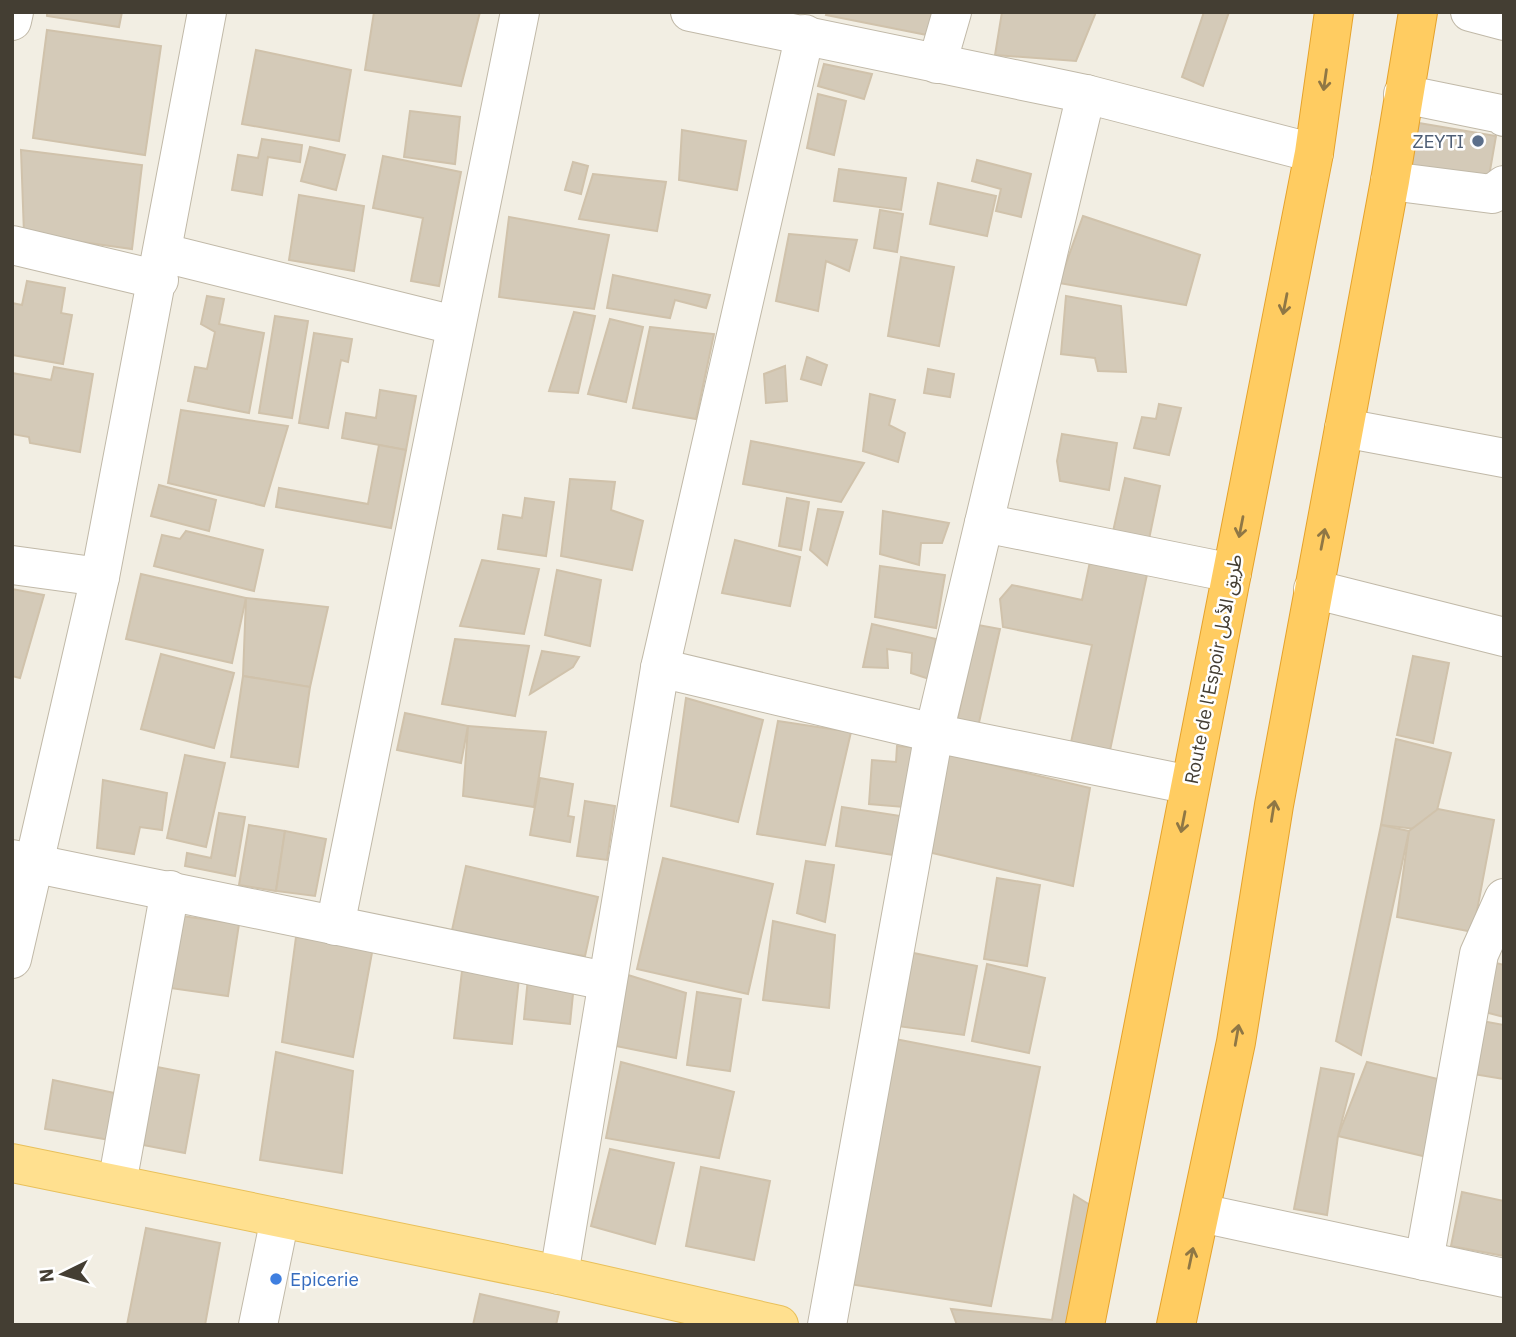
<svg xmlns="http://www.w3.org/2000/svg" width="1516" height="1337" font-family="'IBM Plex Sans','Noto Sans Arabic',sans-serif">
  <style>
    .building { fill: #d4cab8; stroke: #d0c2ab; stroke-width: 2 }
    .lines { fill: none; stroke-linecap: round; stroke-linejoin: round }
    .minor-casing { stroke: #c1b9a8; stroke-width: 40 }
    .major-casing { stroke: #e9c05a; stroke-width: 40 }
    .highway-casing { stroke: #e5a22b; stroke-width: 40 }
    .minor { stroke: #fff; stroke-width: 38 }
    .major { stroke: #ffe08f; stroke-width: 38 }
    .highway { stroke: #ffcc61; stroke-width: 38 }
    .oneway { stroke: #8f7745 }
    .service-dot { fill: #5c6f8a; stroke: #fff; stroke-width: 2.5 }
    .shop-dot { fill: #3f7fe0; stroke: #fff; stroke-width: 2.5 }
    .labels { text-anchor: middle; stroke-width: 5; stroke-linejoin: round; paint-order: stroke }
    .service-label { font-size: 19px; fill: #4e5e75; stroke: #fff; text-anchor: end }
    .street-label { font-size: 19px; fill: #443e33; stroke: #fff }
    .shop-label { font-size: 19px; fill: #366cbe; stroke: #fff; text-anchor: start }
  </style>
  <rect width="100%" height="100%" fill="#f2eee3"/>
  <!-- building -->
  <g class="building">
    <polygon points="47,12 122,12 119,27 47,16"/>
    <polygon points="374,12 480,12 461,86 365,70"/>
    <polygon points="827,12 937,12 932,36 826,15"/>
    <polygon points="1002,12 1096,12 1076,61 995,55"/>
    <polygon points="1204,12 1229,12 1203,86 1182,77"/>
    <polygon points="47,30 161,46 145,155 33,138"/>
    <polygon points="256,50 351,70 339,141 242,124"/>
    <polygon points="824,64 872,74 864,99 818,86"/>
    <polygon points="818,94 846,101 834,155 807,148"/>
    <polygon points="410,111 460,117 455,164 404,157"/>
    <polygon points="1419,123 1496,136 1488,182 1411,168"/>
    <polygon points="682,130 746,141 737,190 679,180"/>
    <polygon points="262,139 302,145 300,162 268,157 262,195 232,190 238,155 258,158"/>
    <polygon points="310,147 345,155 336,190 301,181"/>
    <polygon points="21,150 142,165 132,249 24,234"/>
    <polygon points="383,156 461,172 439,286 411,281 423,218 373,208"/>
    <polygon points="977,160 1031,174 1021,217 996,211 1001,189 972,181"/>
    <polygon points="573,162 588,166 581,194 565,190"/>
    <polygon points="839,169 906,178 901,210 834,201"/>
    <polygon points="593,174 666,182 657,231 579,219"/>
    <polygon points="938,183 996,196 987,236 930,224"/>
    <polygon points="299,195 364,206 354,271 289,260"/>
    <polygon points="880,210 903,214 897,252 874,248"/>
    <polygon points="1083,216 1200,255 1186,305 1059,283"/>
    <polygon points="509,217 609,235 594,309 499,297"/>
    <polygon points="789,234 857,240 849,271 826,261 818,311 776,301"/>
    <polygon points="901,257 954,267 939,346 888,336"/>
    <polygon points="613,275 710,295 706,308 675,300 670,318 607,308"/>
    <polygon points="27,281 65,288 61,313 72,315 63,364 12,355 12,303 22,305"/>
    <polygon points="207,296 224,299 219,324 264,333 249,413 188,401 195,367 207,369 215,332 201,324"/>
    <polygon points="1066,296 1121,306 1126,372 1098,371 1095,358 1061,354"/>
    <polygon points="574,312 595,316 578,393 549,391"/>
    <polygon points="275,316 308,321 292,418 259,413"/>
    <polygon points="610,319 643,327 626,402 588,394"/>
    <polygon points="650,327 714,334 696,419 633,408"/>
    <polygon points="314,333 352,339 348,362 341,360 328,428 299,423"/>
    <polygon points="807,357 827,365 821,385 801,379"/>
    <polygon points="785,366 787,401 766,403 764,374"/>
    <polygon points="54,367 93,374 80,452 30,443 29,437 12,434 12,373 51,380"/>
    <polygon points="928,369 954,374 950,397 924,393"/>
    <polygon points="380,390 416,396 406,450 342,438 346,413 376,418"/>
    <polygon points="870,394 895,400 889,425 905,433 898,462 863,451"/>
    <polygon points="1159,404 1181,408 1169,455 1134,448 1142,417 1156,419"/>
    <polygon points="181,410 288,426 264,506 168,483"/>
    <polygon points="1062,434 1117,443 1109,490 1060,481 1057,461"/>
    <polygon points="751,441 864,463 841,502 743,484"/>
    <polygon points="379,445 406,450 391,528 276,507 279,488 368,504"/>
    <polygon points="1125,478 1160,486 1148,544 1112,536"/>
    <polygon points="570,479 615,482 611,510 643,521 632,570 561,556"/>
    <polygon points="159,485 216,500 209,531 151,516"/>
    <polygon points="525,498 554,502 546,556 498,549 503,515 522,518"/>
    <polygon points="787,498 809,502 801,550 779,546"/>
    <polygon points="818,509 843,512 827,565 810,550"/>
    <polygon points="883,511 949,523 942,543 921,543 919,565 880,554"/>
    <polygon points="186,531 263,550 254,591 154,566 162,535 180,539"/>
    <polygon points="735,540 800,557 790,606 722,593"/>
    <polygon points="1092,552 1149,565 1109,755 1070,747 1092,645 1003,627 1000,599 1012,585 1082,600"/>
    <polygon points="482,560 539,569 524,634 460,626"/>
    <polygon points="880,566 945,575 936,628 875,617"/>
    <polygon points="557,570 601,580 590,646 545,635"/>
    <polygon points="141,574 246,598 232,663 126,639"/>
    <polygon points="12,589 44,595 20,678 12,676"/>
    <polygon points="246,598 328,607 310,687 243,676"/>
    <polygon points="872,624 936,639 929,679 911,673 912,653 887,649 888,668 863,667"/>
    <polygon points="978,625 1000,629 978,727 957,722"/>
    <polygon points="455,639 529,646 515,716 442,704"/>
    <polygon points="542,651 579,657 573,667 530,694"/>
    <polygon points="161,654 234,673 214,748 141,729"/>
    <polygon points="1413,656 1449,663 1433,743 1397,735"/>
    <polygon points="243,676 310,687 298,767 231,757"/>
    <polygon points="686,698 763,720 738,822 671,806"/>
    <polygon points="405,713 468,726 461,763 397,750"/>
    <polygon points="778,721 851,732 825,845 757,834"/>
    <polygon points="468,726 546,732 534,807 463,796"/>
    <polygon points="1396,739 1451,753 1432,831 1381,825"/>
    <polygon points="897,746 921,748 916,808 869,804 872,760 896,762"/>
    <polygon points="946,754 1090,788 1073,886 928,852"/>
    <polygon points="185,755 225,763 206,847 167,838"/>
    <polygon points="540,778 573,784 568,816 574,817 570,842 530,835"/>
    <polygon points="103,780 167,793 162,830 140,827 134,854 97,848"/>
    <polygon points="585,801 615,806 607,860 577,856"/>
    <polygon points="842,807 907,817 900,856 836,846"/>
    <polygon points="1438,809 1494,820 1473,932 1397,917 1409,831"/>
    <polygon points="219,813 245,817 235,876 185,866 187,853 211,858"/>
    <polygon points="249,825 285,831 276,891 239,885"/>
    <polygon points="1381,825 1409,831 1361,1055 1336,1041"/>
    <polygon points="285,831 326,839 315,896 276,891"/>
    <polygon points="663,858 773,884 748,994 637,969"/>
    <polygon points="806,861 834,865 825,922 797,913"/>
    <polygon points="466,866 598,897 585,956 451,935"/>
    <polygon points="997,878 1040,885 1027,966 984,959"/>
    <polygon points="182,916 239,924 228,996 170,988"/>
    <polygon points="773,921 835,935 829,1008 763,1000"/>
    <polygon points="296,937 373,947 353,1057 282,1042"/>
    <polygon points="904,951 977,966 964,1035 897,1026"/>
    <polygon points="1488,961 1504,965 1504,1017 1477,1010"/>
    <polygon points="987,964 1045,978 1029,1053 972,1041"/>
    <polygon points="462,971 519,978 512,1044 454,1038"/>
    <polygon points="628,975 686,993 676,1058 616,1046"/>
    <polygon points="528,978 574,984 570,1024 524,1019"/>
    <polygon points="697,992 741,999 730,1071 687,1065"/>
    <polygon points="1482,1021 1504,1025 1504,1079 1473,1074"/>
    <polygon points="895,1039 1040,1067 991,1306 849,1284"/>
    <polygon points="276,1052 353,1071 342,1173 260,1160"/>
    <polygon points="621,1062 734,1092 719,1158 606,1138"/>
    <polygon points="1367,1062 1446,1081 1427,1157 1338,1136"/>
    <polygon points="157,1067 199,1075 185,1153 143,1145"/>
    <polygon points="1321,1068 1354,1074 1338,1136 1327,1215 1294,1209"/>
    <polygon points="53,1080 124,1095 116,1141 45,1129"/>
    <polygon points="610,1149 674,1163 655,1244 591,1226"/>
    <polygon points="701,1167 770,1181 754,1260 686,1246"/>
    <polygon points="1462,1192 1504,1201 1504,1256 1451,1246"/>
    <polygon points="1074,1195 1098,1210 1076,1325 957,1325 951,1309 1052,1320"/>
    <polygon points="146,1228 220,1243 205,1325 127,1325"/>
    <polygon points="480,1294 559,1312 556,1325 473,1325"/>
  </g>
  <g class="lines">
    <defs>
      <g id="minor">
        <polyline points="690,12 1086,94 1314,153"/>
        <polyline points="1470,12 1504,21"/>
        <polyline points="12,21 14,12"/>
        <polyline points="937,64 952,12"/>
        <polyline points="1403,94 1501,114 1504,117"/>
        <polyline points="1390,181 1492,194 1504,185"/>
        <polyline points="12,245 159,280"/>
        <polyline points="164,253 454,325"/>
        <polyline points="1344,428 1504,458"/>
        <polyline points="984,523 1232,573"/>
        <polyline points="12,565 100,577"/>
        <polyline points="1313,589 1504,637"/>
        <polyline points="660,668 934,733 1190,785"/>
        <polyline points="12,859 606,981"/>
        <polyline points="335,926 520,12"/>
        <polyline points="12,959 100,577 207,12"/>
        <polyline points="117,1184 170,890"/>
        <polyline points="1201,1213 1504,1278"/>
        <polyline points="1424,1261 1479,954 1504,898"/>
        <polyline points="559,1275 660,668 805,34"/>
        <polyline points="258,1325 280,1218"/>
        <polyline points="827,1325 934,733 1086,94"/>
      </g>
      <polyline id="major" points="12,1163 559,1275 779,1325"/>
      <g id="highway">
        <polyline points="1085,1325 1314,153 1334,12"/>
        <polyline points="1176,1325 1236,1042 1274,805 1390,181 1418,12"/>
      </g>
    </defs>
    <!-- minor casing -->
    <use href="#minor" class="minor-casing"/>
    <!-- major casing -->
    <use href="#major" class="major-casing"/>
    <!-- highway casing -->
    <use href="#highway" class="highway-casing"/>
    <!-- minor -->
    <use href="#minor" class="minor"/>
    <!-- major -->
    <use href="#major" class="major"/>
    <!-- highway -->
    <use href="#highway" class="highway"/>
  </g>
  <!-- one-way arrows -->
  <defs><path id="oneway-shaft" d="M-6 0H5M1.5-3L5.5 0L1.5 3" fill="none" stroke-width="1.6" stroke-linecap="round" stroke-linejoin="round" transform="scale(1.75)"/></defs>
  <g class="oneway">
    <use href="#oneway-shaft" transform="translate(1325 80) rotate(98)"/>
    <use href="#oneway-shaft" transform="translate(1285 304) rotate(101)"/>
    <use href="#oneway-shaft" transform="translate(1241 527) rotate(101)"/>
    <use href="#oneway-shaft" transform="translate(1323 539) rotate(-79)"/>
    <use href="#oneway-shaft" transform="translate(1273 811) rotate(-81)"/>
    <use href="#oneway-shaft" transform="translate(1183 822) rotate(101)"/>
    <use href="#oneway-shaft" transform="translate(1237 1035) rotate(-80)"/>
    <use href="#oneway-shaft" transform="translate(1191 1258) rotate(-78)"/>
  </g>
  <!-- markers -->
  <circle class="service-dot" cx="1478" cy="141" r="7"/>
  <circle class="shop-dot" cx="276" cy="1279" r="7"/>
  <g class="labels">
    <!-- service labels -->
    <g class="service-label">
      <text x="1464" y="148">ZEYTI</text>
    </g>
    <!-- street labels -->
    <g class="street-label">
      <text transform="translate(1213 669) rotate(-79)" y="7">Route de l’Espoir طريق الأمل</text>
    </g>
    <!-- shop labels -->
    <g class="shop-label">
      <text x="290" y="1286">Epicerie</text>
    </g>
  </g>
  <!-- border -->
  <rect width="1516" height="1337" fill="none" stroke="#443e33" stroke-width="28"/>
  <!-- north arrow -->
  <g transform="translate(63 1274) rotate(265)" stroke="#ffffff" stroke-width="5" paint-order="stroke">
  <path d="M0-5L12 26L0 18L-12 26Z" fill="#443e33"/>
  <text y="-10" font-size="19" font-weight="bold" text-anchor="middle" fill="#443e33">N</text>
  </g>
</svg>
